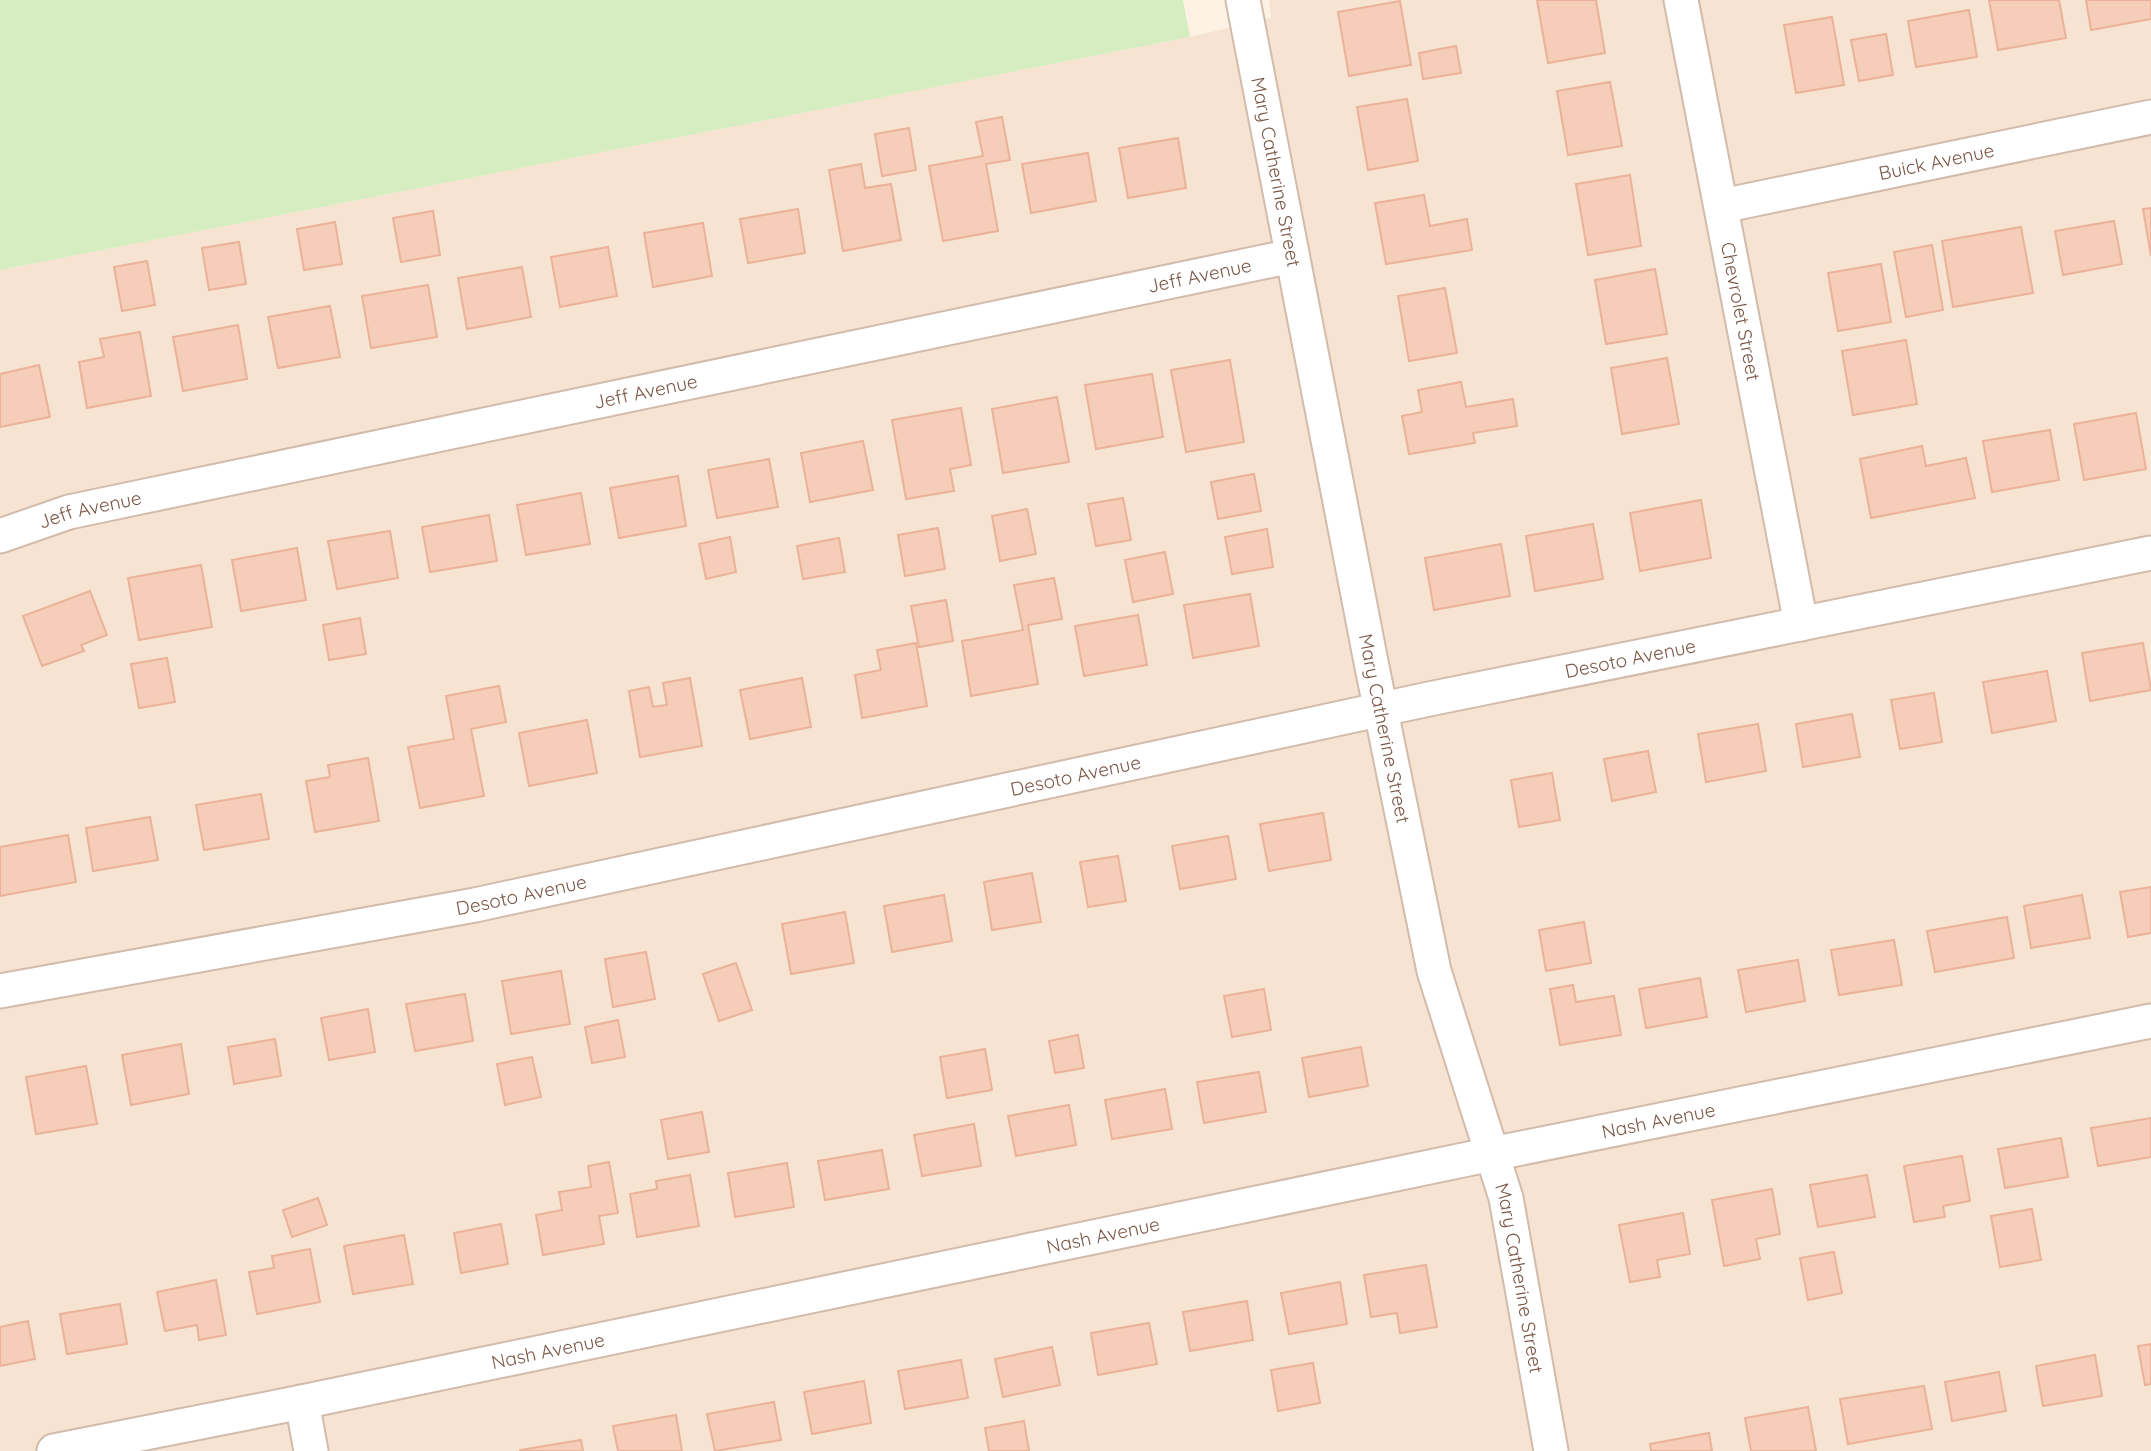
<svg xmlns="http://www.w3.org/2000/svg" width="2151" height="1451" font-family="Quicksand,sans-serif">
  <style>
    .residential { fill: #f6e3d1 }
    .green { fill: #d6edc1 }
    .building { fill: #f6cdb9; stroke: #eab298; stroke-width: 2 }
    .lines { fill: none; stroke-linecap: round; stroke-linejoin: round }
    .street-casing { stroke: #d3bbab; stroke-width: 37 }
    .street { stroke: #fff; stroke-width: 33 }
    .labels { text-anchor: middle; stroke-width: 5; stroke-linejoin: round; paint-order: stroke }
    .street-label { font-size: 19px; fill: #795647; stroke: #fff6ec }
  </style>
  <rect width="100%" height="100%" fill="#fef2e4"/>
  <!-- residential -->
  <polygon class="residential" points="1269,0 2151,0 2151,1451 0,1451 0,270 1190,37 1271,18"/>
  <!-- green -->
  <polygon class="green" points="0,0 1183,0 1190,37 0,270"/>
  <!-- building -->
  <g class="building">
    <polygon points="1537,0 1596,0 1605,53 1548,63"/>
    <polygon points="1989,0 2059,0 2066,38 1998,50"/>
    <polygon points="2086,0 2151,0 2151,19 2091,30"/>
    <polygon points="1400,1 1411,65 1349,76 1338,12"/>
    <polygon points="1969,10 1977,57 1916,67 1908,21"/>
    <polygon points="1832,17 1844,85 1796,93 1784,25"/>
    <polygon points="1886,34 1893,75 1859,81 1851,40"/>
    <polygon points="1456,46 1461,73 1423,79 1419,53"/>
    <polygon points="1610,82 1622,146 1568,155 1557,91"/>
    <polygon points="1407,99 1418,161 1368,170 1357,107"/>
    <polygon points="1002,117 1010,160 986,164 998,231 943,241 929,166 983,156 976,122"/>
    <polygon points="909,128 916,170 882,176 875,134"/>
    <polygon points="1178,138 1186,188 1128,198 1119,148"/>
    <polygon points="1088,153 1096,201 1031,213 1022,164"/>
    <polygon points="861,164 865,188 891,184 901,240 843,251 829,170"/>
    <polygon points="1630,175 1641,246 1588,255 1576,184"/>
    <polygon points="1424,195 1430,226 1467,219 1472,250 1386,264 1375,203"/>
    <polygon points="2151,208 2151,256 2143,209"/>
    <polygon points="798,209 805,253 748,263 740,219"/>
    <polygon points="433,211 440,255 401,262 393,218"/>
    <polygon points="2114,221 2122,264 2063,275 2055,231"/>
    <polygon points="335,222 342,264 304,270 297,229"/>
    <polygon points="703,223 712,276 653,287 644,233"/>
    <polygon points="2021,227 2033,293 1953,307 1942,241"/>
    <polygon points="239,242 246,284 209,290 202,248"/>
    <polygon points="1932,245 1943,310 1906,317 1894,252"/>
    <polygon points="608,247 617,296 560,307 551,257"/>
    <polygon points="147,261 155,305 122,311 114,267"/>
    <polygon points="1881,264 1891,322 1838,331 1828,273"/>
    <polygon points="522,267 531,317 467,329 458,278"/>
    <polygon points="1655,269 1667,334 1606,344 1595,280"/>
    <polygon points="428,285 437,337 371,348 362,296"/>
    <polygon points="1445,288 1457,353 1409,361 1398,296"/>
    <polygon points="330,306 340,357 278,368 268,317"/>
    <polygon points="238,325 247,379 183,391 173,337"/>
    <polygon points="140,332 151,396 87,408 79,362 104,357 100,339"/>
    <polygon points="1906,340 1917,404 1853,415 1842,351"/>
    <polygon points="1667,358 1679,424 1622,434 1611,368"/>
    <polygon points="1230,360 1244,442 1186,452 1171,370"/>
    <polygon points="39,365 50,417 0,427 0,374"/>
    <polygon points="1152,374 1163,437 1096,449 1085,385"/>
    <polygon points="1461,382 1466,407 1513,399 1517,426 1473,433 1475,443 1409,454 1402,416 1422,412 1418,390"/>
    <polygon points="1057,397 1069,462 1003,473 992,409"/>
    <polygon points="961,408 971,465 950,469 954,491 906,499 892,420"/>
    <polygon points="2136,413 2146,469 2084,480 2074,424"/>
    <polygon points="2050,430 2059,480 1992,492 1983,441"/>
    <polygon points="863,441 873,490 810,502 801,453"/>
    <polygon points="1922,446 1926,466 1966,458 1975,498 1871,518 1860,459"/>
    <polygon points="769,459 778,507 717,518 708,470"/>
    <polygon points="1254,474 1261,511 1218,519 1211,482"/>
    <polygon points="678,476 686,526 619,538 610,488"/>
    <polygon points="581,493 590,544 526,555 517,505"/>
    <polygon points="1123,498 1131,540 1096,546 1088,504"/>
    <polygon points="1701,500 1711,558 1640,571 1630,513"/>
    <polygon points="1027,509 1036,554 1000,561 992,516"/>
    <polygon points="489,515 497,561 430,572 422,527"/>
    <polygon points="1593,524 1603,579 1535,591 1526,536"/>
    <polygon points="938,528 945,569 905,576 898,535"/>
    <polygon points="1267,529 1273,567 1232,574 1225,537"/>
    <polygon points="390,531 398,578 337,589 328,541"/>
    <polygon points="730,537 736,572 706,579 699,544"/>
    <polygon points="839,538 845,572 803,579 797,546"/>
    <polygon points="1501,544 1510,596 1434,610 1425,558"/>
    <polygon points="297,548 306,600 241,611 232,560"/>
    <polygon points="1165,552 1173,594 1133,602 1125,560"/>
    <polygon points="201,565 212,627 139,640 128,578"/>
    <polygon points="1054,578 1062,619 1028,625 1038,684 971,696 962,641 1023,630 1014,585"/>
    <polygon points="90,591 107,635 81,645 84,651 42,666 23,616"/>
    <polygon points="1250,594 1259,646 1193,658 1184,605"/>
    <polygon points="946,600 953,641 919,647 911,606"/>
    <polygon points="1138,615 1147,665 1084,676 1075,626"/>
    <polygon points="360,618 366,654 329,660 323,625"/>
    <polygon points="916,643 927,706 862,718 855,675 881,670 877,650"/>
    <polygon points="2143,643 2151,690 2090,701 2082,653"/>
    <polygon points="167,658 175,702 139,708 131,664"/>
    <polygon points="2047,671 2056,721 1992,733 1983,682"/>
    <polygon points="690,678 702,746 640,757 629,691 649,687 653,707 667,705 663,683"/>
    <polygon points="802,678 811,727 750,739 740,690"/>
    <polygon points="499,686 506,722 471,729 484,796 420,808 408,747 454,739 446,696"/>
    <polygon points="1934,693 1942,742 1900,749 1891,700"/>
    <polygon points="1852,714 1860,757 1803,767 1796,724"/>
    <polygon points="587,720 597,773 529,786 519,733"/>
    <polygon points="1758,724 1766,771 1706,782 1698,734"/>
    <polygon points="1648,751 1656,792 1612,801 1604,759"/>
    <polygon points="368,758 379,821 315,832 306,781 330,777 328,765"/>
    <polygon points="1552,773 1560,820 1519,827 1511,780"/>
    <polygon points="261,794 269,839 204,850 196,805"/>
    <polygon points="1323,813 1331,860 1269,871 1260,824"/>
    <polygon points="150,817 158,860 93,871 86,828"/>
    <polygon points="68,835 76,882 0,896 0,847"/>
    <polygon points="1228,836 1236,879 1180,889 1172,846"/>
    <polygon points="1118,856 1126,901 1088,907 1080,862"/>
    <polygon points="1032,873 1041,922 992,930 984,882"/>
    <polygon points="2151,887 2151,933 2128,937 2120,892"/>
    <polygon points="944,895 952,941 892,952 884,906"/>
    <polygon points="2082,895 2090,938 2031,948 2024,906"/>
    <polygon points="845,912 854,963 791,974 782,924"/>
    <polygon points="2007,917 2014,958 1935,972 1927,931"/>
    <polygon points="1584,922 1591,963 1546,971 1539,930"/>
    <polygon points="1894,940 1902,985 1839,995 1831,950"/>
    <polygon points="646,952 655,999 613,1007 605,959"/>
    <polygon points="1798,960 1805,1001 1746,1012 1738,970"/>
    <polygon points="736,963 752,1010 719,1021 703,974"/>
    <polygon points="561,971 570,1024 511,1034 502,981"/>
    <polygon points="1700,978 1707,1017 1646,1028 1639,989"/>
    <polygon points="1573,985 1576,1002 1614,996 1621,1035 1560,1045 1550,989"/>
    <polygon points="1264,989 1271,1030 1232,1037 1224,996"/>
    <polygon points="465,994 473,1041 415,1051 406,1004"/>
    <polygon points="368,1009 375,1052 329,1060 321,1018"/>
    <polygon points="618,1020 625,1057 592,1063 585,1027"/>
    <polygon points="1078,1035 1084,1068 1055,1073 1049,1041"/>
    <polygon points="275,1039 281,1076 234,1084 228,1047"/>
    <polygon points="181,1044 189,1094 131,1105 122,1055"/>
    <polygon points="1361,1047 1368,1086 1309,1097 1302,1058"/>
    <polygon points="985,1049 992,1090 947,1098 940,1057"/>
    <polygon points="532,1057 541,1097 505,1105 497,1064"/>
    <polygon points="86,1066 97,1124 36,1134 26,1077"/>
    <polygon points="1259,1072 1266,1112 1204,1123 1197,1082"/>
    <polygon points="1165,1089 1172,1129 1112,1139 1105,1100"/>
    <polygon points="1069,1105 1076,1145 1016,1156 1008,1116"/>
    <polygon points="702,1112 709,1152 668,1159 661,1120"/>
    <polygon points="2151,1118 2151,1157 2098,1166 2091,1128"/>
    <polygon points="974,1124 981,1166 922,1176 914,1135"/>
    <polygon points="2061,1138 2068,1177 2005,1188 1998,1149"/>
    <polygon points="882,1150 889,1189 825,1200 818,1161"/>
    <polygon points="1962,1156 1970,1201 1943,1206 1945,1217 1914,1222 1904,1166"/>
    <polygon points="609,1162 618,1213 599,1216 604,1244 543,1255 536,1215 562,1210 559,1192 591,1187 588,1166"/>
    <polygon points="787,1163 794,1207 735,1217 728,1173"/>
    <polygon points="690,1175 699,1226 637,1237 630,1194 657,1189 656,1181"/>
    <polygon points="1867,1175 1875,1217 1818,1227 1810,1185"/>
    <polygon points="1772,1189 1780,1234 1756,1239 1760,1259 1724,1266 1712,1200"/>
    <polygon points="318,1198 327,1225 292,1237 283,1210"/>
    <polygon points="2032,1209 2041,1260 2000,1267 1991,1216"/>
    <polygon points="1683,1213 1690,1254 1657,1260 1660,1277 1630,1282 1619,1225"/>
    <polygon points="501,1224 508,1264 461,1273 454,1233"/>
    <polygon points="404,1235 413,1284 353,1294 344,1246"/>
    <polygon points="310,1249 320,1302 257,1314 249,1272 274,1268 272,1256"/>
    <polygon points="1834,1252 1842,1293 1808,1300 1800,1258"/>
    <polygon points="1426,1265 1437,1327 1400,1333 1397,1313 1371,1317 1364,1275"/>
    <polygon points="216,1280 226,1335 199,1340 197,1325 165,1331 157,1292"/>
    <polygon points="1340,1282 1347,1324 1289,1334 1281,1293"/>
    <polygon points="1247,1301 1253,1340 1190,1351 1183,1312"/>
    <polygon points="120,1304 127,1344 67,1354 60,1314"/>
    <polygon points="28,1321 35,1359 0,1366 0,1327"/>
    <polygon points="1149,1323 1157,1364 1098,1375 1091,1333"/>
    <polygon points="2151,1344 2151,1384 2145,1385 2138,1346"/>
    <polygon points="1052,1347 1060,1385 1003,1397 995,1359"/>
    <polygon points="2095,1355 2102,1396 2043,1406 2036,1366"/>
    <polygon points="961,1360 968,1398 905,1409 898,1371"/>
    <polygon points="1313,1363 1320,1403 1278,1411 1271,1370"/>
    <polygon points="1999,1372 2006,1411 1952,1421 1945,1382"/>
    <polygon points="864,1381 871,1423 812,1434 804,1392"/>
    <polygon points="1924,1386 1932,1429 1848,1444 1840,1399"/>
    <polygon points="774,1402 781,1440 715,1451 707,1414"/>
    <polygon points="1808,1407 1816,1451 1751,1451 1745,1418"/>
    <polygon points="676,1415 682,1451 618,1451 613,1426"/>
    <polygon points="1024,1421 1029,1451 989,1451 985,1428"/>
    <polygon points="1709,1433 1712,1451 1651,1451 1650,1444"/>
    <polygon points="581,1440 583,1451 520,1451 520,1450"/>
  </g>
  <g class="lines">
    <defs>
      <g id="street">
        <path id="s1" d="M1243,0L1371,662L1434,971L1506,1198L1551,1451"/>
        <path id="s2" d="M1681,0L1801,624"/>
        <path id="s3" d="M1722,206L2151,117"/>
        <path id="s4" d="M0,536L69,512L1292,256"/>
        <path id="s5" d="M0,991L475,905L1429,699L2151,553"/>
        <polyline points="302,1402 311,1451"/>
        <path id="s6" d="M54,1451L302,1402L1492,1154L2151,1021"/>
      </g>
    </defs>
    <!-- street casing -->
    <use href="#street" class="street-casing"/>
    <!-- street -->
    <use href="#street" class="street"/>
  </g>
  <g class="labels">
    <!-- street labels -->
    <g class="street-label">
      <text dy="7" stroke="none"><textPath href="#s3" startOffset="219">Buick Avenue</textPath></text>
      <text dy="7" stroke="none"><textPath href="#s1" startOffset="175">Mary Catherine Street</textPath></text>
      <text dy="7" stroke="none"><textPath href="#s4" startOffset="1228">Jeff Avenue</textPath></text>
      <text dy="7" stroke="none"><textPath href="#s2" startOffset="317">Chevrolet Street</textPath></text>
      <text dy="7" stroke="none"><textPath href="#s4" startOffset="662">Jeff Avenue</textPath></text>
      <text dy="7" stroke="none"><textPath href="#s4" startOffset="94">Jeff Avenue</textPath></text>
      <text dy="7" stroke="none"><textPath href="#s5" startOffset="1664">Desoto Avenue</textPath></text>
      <text dy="7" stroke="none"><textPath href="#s1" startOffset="742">Mary Catherine Street</textPath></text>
      <text dy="7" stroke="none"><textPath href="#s5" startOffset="1097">Desoto Avenue</textPath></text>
      <text dy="7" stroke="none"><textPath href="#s5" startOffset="530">Desoto Avenue</textPath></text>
      <text dy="7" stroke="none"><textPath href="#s6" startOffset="1638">Nash Avenue</textPath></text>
      <text dy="7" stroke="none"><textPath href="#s6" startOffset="1071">Nash Avenue</textPath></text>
      <text dy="7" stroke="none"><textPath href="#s1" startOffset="1309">Mary Catherine Street</textPath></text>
      <text dy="7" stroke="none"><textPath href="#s6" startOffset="504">Nash Avenue</textPath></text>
    </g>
  </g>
</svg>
